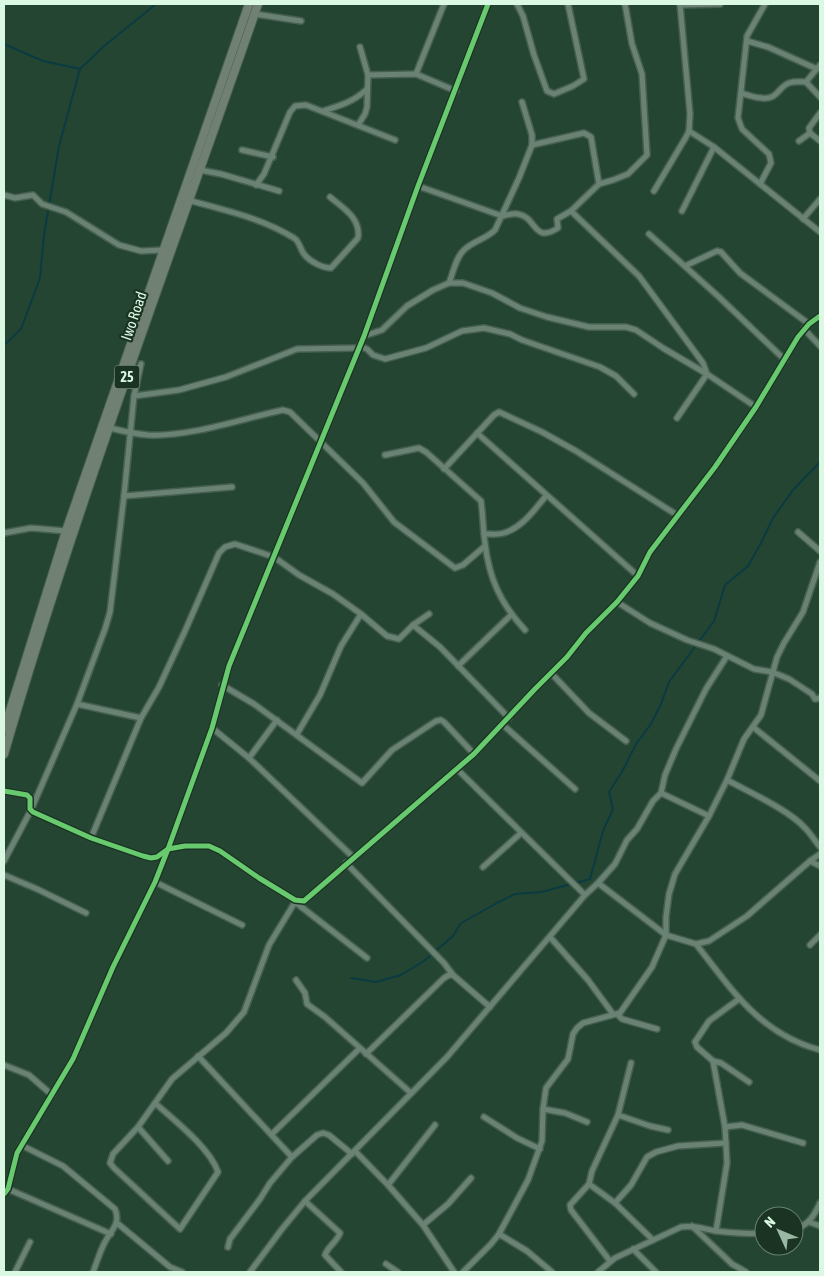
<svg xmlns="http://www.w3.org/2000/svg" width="824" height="1276" font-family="'Asap Condensed',sans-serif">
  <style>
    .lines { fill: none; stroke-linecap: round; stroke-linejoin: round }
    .stream { stroke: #0b3b42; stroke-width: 2 }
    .minor-casing { stroke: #465f4f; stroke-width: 8 }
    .primary-casing { stroke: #465f4f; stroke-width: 10 }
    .minor { stroke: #6a8273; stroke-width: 5 }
    .primary { stroke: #708173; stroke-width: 8 }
    .cycleway-casing { stroke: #1a3322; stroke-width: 8 }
    .cycleway { stroke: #67ca6e; stroke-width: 5 }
    .labels { text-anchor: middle; stroke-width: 4.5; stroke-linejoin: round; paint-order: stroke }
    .shield { fill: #1a3322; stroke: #a0bda8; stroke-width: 1 }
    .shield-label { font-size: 14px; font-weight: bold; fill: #daf8e2 }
    .street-label { font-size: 15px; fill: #daf8e2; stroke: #1a3322 }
  </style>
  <rect width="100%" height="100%" fill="#244532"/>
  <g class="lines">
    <!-- stream -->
    <g class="stream">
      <polyline points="4,44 43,61 80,69 103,47 156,4"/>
      <polyline points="4,345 21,329 40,278 44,235 59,146 80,69"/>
      <polyline points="576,883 590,879 603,831 613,809 609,792 623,770 636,744 651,724 661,704 669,682 714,621 725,585 748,566 761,543 773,518 793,490 820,462"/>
      <polyline points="351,978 376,982 401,975 424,961 453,936 461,923 497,903 515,894 542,892 571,884"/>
    </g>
    <defs>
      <g id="minor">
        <polyline points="517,4 523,16 534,55 547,91 554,94 573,86 584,79 568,4"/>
        <polyline points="680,5 720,4"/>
        <polyline points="255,14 301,21"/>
        <polyline points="747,41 768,47 817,69"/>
        <polyline points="416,74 444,4"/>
        <polyline points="368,75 416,74 456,91"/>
        <polyline points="806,82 820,65"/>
        <path d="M741,93C748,95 755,98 762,98C778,100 778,87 789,83C795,81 800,82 806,82L820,97"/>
        <path d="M323,111C339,106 353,102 366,90"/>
        <polyline points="820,113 809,128 810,133 820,141"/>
        <polyline points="358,125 365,114 367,107 368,75 360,47"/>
        <polyline points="689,131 714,147 820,232"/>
        <polyline points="799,141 810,133"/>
        <polyline points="532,145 584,133 591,137 599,184"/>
        <polyline points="242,150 273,157"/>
        <polyline points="200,170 221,174 279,191"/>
        <polyline points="760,184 771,163 769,154 742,129 738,118 747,36 765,4"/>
        <polyline points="256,185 264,174 290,112 295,106 306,105 395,140"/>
        <path d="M418,186L502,216C507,215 513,213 518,214C537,217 533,244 558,228L557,219L571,211L599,184L613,180L628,174L647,155L642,74L632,44L625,4"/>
        <polyline points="654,191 686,137 689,131 690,114 680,4"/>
        <polyline points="4,195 15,198 33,195 42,204 66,212 119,245 141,251 163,250"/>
        <path d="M188,200C224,210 262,218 294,238C300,242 300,249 304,254C310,262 323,268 331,268L358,238C361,218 343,208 330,197"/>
        <polyline points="571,211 639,276 703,363 707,374 677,418"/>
        <polyline points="682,211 714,147"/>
        <polyline points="803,219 820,199"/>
        <polyline points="649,234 719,297 785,360"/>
        <polyline points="685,266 717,251 721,252 740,273 809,324"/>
        <path d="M449,283C453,273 456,257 464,250C473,241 486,239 495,230L519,178L532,145V135L522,102"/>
        <polyline points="804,329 820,346"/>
        <polyline points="364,336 382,330 407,306 433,290 449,283 463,283 492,293 520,308 547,317 589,327 626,327 636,330 663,348 707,374 756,407"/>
        <polyline points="359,346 367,349 373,355 385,359 426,348 462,331 484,328 510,334 522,340 600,367 616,376 634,394"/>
        <polyline points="134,396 179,390 226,377 297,349 358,348"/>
        <path d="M110,428C122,431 135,434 148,435C190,437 241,419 283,410L290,412L363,483L394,522L455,568L463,565L485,546"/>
        <polyline points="477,433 638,576"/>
        <path d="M385,455L419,448L426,452L481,501C483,515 483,529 485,543C489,579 501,604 525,630"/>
        <polyline points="444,469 494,415 499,412 542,432 576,451 677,515"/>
        <polyline points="124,496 232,487"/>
        <polyline points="798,532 820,551"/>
        <polyline points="4,533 31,528 66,531"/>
        <path d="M484,534C490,534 498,535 504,533C523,527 534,510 546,496"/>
        <polyline points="617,602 650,623 687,640 714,649 754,669 772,672 789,679 812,694 815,699 820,698"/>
        <polyline points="413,625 440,647 509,718"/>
        <polyline points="458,666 511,615"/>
        <polyline points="551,673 589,713 626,741"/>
        <polyline points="222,685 254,704 362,783 392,750 436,721 441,720 444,722 474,754"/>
        <polyline points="77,704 141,718"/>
        <polyline points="502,724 575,789"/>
        <polyline points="753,727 820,781"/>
        <polyline points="212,728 249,758 353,857"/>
        <polyline points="297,734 320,695 341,646 361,614"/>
        <polyline points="249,758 277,720"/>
        <polyline points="457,769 585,895 598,883 666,935 696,944 709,941 747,916 810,861 820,854"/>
        <path d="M727,780C749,792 789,810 805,828C811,834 815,841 820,847"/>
        <polyline points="4,791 27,795 30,798 30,809 33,812 91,838 143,856 151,858 157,857 168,849 185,846 209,846 220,851 259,878 295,900 304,901 474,754 535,689 567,657 586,633 617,602 638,576 650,552 715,467 756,407 798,337 809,324 820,316"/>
        <polyline points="661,793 709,816"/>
        <polyline points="91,838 141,718 159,687 185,631 219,553 225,547 235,544 274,557 299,575 333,594 361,614 387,636 399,639 413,625 429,614"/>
        <polyline points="4,861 31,810 77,704 105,629 110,612 124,496 134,396 141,364"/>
        <polyline points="810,861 820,866"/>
        <polyline points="346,863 444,963 453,975 490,1007"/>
        <polyline points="483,867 521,833"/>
        <polyline points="4,875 37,889 86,913"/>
        <polyline points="155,882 242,925"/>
        <polyline points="598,883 615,864 627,840 637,829 653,801 661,793 665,775 676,749 706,689 727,656"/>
        <polyline points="295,902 367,958"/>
        <polyline points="550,937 588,980 613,1014"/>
        <path d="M696,944C732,990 760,1034 820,1050"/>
        <polyline points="810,945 820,935"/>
        <polyline points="296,980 305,993 307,1004 325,1017 411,1093"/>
        <polyline points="617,1014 622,1019 657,1029"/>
        <polyline points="366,1054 444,978 449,975 453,975"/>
        <polyline points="198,1056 292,1157"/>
        <polyline points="713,1061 721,1063 749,1082"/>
        <polyline points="4,1065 29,1075 52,1095"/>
        <path d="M155,1103C174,1120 210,1148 218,1172L180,1229L114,1168L110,1163L113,1154L138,1127L172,1079L226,1033L244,1012L269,945L295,902L298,901"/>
        <polyline points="543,1109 565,1113 587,1122"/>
        <polyline points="618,1115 650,1126 668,1130"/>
        <polyline points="484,1117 517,1138 540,1149"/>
        <polyline points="138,1127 168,1161"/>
        <polyline points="725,1127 742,1125 803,1143"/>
        <polyline points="272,1134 359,1049"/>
        <path d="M21,1145L63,1166L115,1209C121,1224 111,1230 105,1242C100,1251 97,1262 93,1272"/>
        <polyline points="355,1151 388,1185 423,1225 454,1272"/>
        <polyline points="589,1184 615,1203 653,1240"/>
        <polyline points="388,1185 435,1125"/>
        <polyline points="8,1189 111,1234"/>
        <polyline points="4,1194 8,1189 17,1153 73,1059 113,967 155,882 168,849 212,728 229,666 364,336 418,186 488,4"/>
        <path d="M305,1201L340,1233C337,1242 328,1246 325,1255L341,1272"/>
        <polyline points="615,1203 631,1185 647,1157 656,1152 678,1146 726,1143"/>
        <polyline points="809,1222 820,1226"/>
        <polyline points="117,1223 170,1267 182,1272"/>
        <polyline points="423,1225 448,1204 471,1178"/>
        <polyline points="692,1226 732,1264 746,1272"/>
        <path d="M794,1229C808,1226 814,1216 820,1203"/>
        <polyline points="716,1231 727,1163 725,1127 713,1061 697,1047 695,1042 709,1021 739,999"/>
        <polyline points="499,1234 527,1251 552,1272"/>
        <polyline points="228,1247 230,1239 260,1199 270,1183 292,1157 317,1135 323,1133 329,1135 352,1154"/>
        <polyline points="633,1249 656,1272"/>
        <polyline points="610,1261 571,1210 570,1205 589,1184 592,1171 618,1115 631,1063"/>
        <polyline points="386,1264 398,1272"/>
        <polyline points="15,1272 30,1242"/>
        <polyline points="250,1272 282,1229 305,1201 447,1057 585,895"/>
        <polyline points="463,1272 491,1244 499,1234 528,1180 542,1141 543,1109 546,1088 568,1059 573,1034 577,1028 583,1023 620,1013 652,967 666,935 666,917 669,894 675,874 709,816 727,780 744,739 761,715 777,657 784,643 803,612 820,562"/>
        <path d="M598,1272L615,1258L681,1227C694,1225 703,1229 716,1231C732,1233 748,1234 764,1233"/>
      </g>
      <g id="primary">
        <polyline points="4,730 66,531 249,4"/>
        <path d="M4,754C78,500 172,253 258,4"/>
      </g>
    </defs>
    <!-- minor casing -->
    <use href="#minor" class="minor-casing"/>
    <!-- primary casing -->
    <use href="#primary" class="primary-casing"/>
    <!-- minor -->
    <use href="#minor" class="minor"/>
    <!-- primary -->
    <use href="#primary" class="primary"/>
    <defs>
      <g id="cycleway">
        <polyline points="4,791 27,795 30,798 30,809 33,812 91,838 143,856 151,858 157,857 168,849 185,846 209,846 220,851 259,878 295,900 304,901 474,754 535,689 567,657 586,633 617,602 638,576 650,552 715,467 756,407 798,337 809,324 820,316"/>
        <polyline points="4,1194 8,1189 17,1153 73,1059 113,967 155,882 168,849 212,728 229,666 364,336 418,186 488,4"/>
      </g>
    </defs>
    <!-- cycleway casing -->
    <use href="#cycleway" class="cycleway-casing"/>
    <!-- cycleway -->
    <use href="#cycleway" class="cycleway"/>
  </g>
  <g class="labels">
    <!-- shield labels -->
    <rect class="shield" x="114.5" y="365.5" width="25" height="23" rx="4"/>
    <g class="shield-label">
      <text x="127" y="382">25</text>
    </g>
    <!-- street labels -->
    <g class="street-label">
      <text transform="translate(134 316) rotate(-71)" y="5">Iwo Road</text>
    </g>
  </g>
  <!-- border -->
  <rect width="824" height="1276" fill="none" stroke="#daf8e2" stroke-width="10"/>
  <!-- north arrow -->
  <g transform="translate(779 1231) rotate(314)"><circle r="24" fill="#1a3322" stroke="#67826f"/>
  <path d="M0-4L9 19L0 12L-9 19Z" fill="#9ab9a4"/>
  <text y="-8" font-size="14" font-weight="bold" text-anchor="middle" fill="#daf8e2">N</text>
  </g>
</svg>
